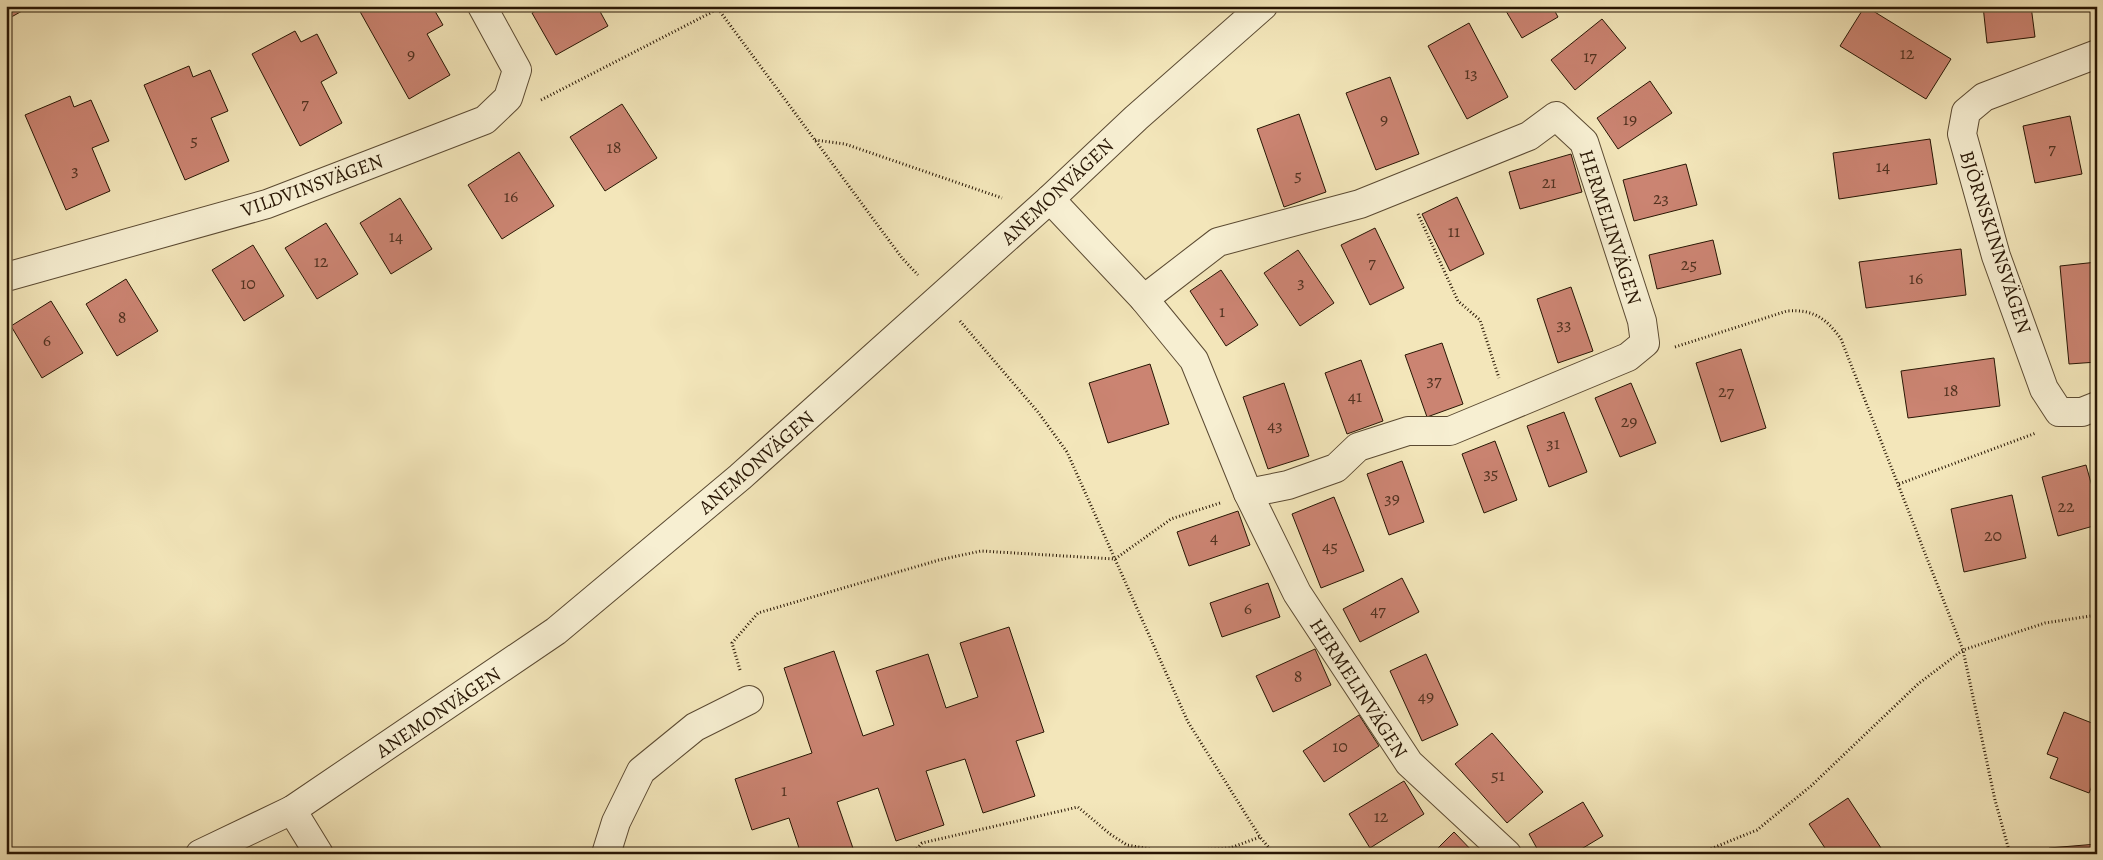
<svg xmlns="http://www.w3.org/2000/svg" width="2103" height="860" font-family="Alegreya,serif">
  <style>
    .building { fill: #cb8472; stroke: #281604 }
    .lines { fill: none; stroke-linecap: round; stroke-linejoin: round }
    .minor-casing { stroke: #5b4a32; stroke-width: 30 }
    .path { stroke: #281604; stroke-width: 3; stroke-dasharray: 1 2.5; stroke-linecap: butt }
    .minor { stroke: #f7efd2; stroke-width: 28 }
    .labels { text-anchor: middle; stroke-width: 4; stroke-linejoin: round; paint-order: stroke }
    .number-label { font-size: 18px; fill: #513220 }
    .street-label { font-size: 20px; fill: #281604; stroke: #f7efd2 }
  </style>
  <rect width="100%" height="100%" fill="#f3e6ba"/>
  <filter id="stains"><feTurbulence type="fractalNoise" baseFrequency=".004" numOctaves="4"/><feColorMatrix values="0 0 0 0 .2 0 0 0 0 .09 0 0 0 0 .02 0 0 0 .5 -.17"/></filter>
  <radialGradient id="worn" r=".72"><stop offset=".6" stop-color="#630" stop-opacity="0"/><stop offset="1" stop-color="#630" stop-opacity=".3"/></radialGradient>
  <!-- building -->
  <g class="building">
    <polygon points="6,6 31,6 6,20"/>
    <polygon points="361,6 432,6 443,25 427,34 450,75 409,99 358,8"/>
    <polygon points="545,6 597,6 608,26 556,55 532,13"/>
    <polygon points="1503,6 1552,6 1558,17 1522,38"/>
    <polygon points="1865,6 1951,59 1926,99 1840,46"/>
    <polygon points="1983,6 2031,6 2035,37 1987,43"/>
    <polygon points="1602,19 1626,48 1575,90 1551,60"/>
    <polygon points="1469,23 1508,97 1467,119 1428,46"/>
    <polygon points="295,31 301,42 317,34 337,73 321,82 342,123 300,146 252,54"/>
    <polygon points="189,66 193,77 210,70 228,111 211,118 229,161 185,180 144,85"/>
    <polygon points="1390,77 1419,154 1376,170 1346,93"/>
    <polygon points="1650,81 1672,113 1618,149 1597,118"/>
    <polygon points="70,96 74,107 91,100 109,141 92,148 110,191 66,210 25,115"/>
    <polygon points="622,104 657,158 605,191 570,137"/>
    <polygon points="1299,114 1326,192 1284,207 1257,129"/>
    <polygon points="2070,116 2082,174 2035,183 2023,126"/>
    <polygon points="1930,139 1937,184 1839,199 1833,153"/>
    <polygon points="519,152 554,206 502,239 468,185"/>
    <polygon points="1571,154 1582,192 1520,209 1509,172"/>
    <polygon points="1686,164 1697,205 1634,221 1623,180"/>
    <polygon points="1457,197 1484,254 1450,271 1422,214"/>
    <polygon points="400,198 432,249 391,274 360,223"/>
    <polygon points="326,223 358,274 317,299 285,248"/>
    <polygon points="1375,228 1404,288 1370,305 1341,245"/>
    <polygon points="1713,240 1721,274 1657,289 1649,255"/>
    <polygon points="253,245 284,296 244,321 212,270"/>
    <polygon points="1961,249 1966,295 1866,308 1859,262"/>
    <polygon points="1298,250 1334,303 1300,326 1264,273"/>
    <polygon points="2097,262 2097,362 2069,364 2060,266"/>
    <polygon points="1221,270 1258,325 1226,346 1190,291"/>
    <polygon points="126,279 158,331 117,356 86,304"/>
    <polygon points="1571,287 1593,351 1558,363 1537,299"/>
    <polygon points="51,301 83,353 42,378 11,326"/>
    <polygon points="1442,343 1463,404 1427,417 1405,355"/>
    <polygon points="1741,349 1766,428 1721,442 1696,363"/>
    <polygon points="1994,358 2000,406 1908,418 1901,371"/>
    <polygon points="1361,360 1383,421 1347,434 1325,373"/>
    <polygon points="1150,364 1169,424 1108,443 1089,383"/>
    <polygon points="1284,383 1309,456 1268,469 1243,397"/>
    <polygon points="1631,383 1656,443 1620,457 1595,398"/>
    <polygon points="1564,412 1587,472 1549,487 1527,426"/>
    <polygon points="1495,441 1517,500 1484,513 1462,454"/>
    <polygon points="1402,461 1424,522 1389,535 1367,474"/>
    <polygon points="2086,465 2097,504 2097,525 2058,536 2042,477"/>
    <polygon points="2012,495 2026,558 1964,572 1951,509"/>
    <polygon points="1334,497 1364,571 1321,588 1292,514"/>
    <polygon points="1238,511 1250,545 1189,566 1177,532"/>
    <polygon points="1402,578 1419,612 1360,642 1343,609"/>
    <polygon points="1268,583 1280,617 1222,637 1210,603"/>
    <polygon points="1009,627 1044,732 1016,741 1035,796 983,813 965,759 926,771 944,825 896,841 878,788 837,802 855,854 801,854 789,818 752,830 735,779 812,753 784,668 834,651 863,736 894,725 876,671 928,654 946,708 978,697 960,643"/>
    <polygon points="1315,649 1331,685 1273,712 1256,676"/>
    <polygon points="1426,654 1458,725 1422,741 1390,671"/>
    <polygon points="2064,712 2097,725 2097,774 2089,793 2050,778 2058,758 2047,754"/>
    <polygon points="1359,715 1379,746 1324,782 1303,751"/>
    <polygon points="1492,733 1543,792 1507,823 1455,764"/>
    <polygon points="1404,781 1424,814 1370,848 1349,814"/>
    <polygon points="1848,798 1885,854 1829,854 1809,824"/>
    <polygon points="1583,802 1603,836 1573,854 1540,854 1529,834"/>
    <polygon points="1454,832 1475,854 1432,854"/>
    <polygon points="2097,844 2097,854 2049,854 2049,848"/>
  </g>
  <g class="lines">
    <defs>
      <g id="minor">
        <polyline points="2097,54 1984,97 1966,112 1962,134 1996,256 2044,389 2059,412 2082,412 2097,406"/>
        <polyline points="1050,199 1144,299 1194,360 1248,493 1297,593 1409,763 1507,854"/>
        <polyline points="6,277 267,204 485,120 508,98 517,70 482,6"/>
        <polyline points="1144,299 1218,242 1360,204 1529,136 1556,116 1584,142 1642,321 1645,343 1628,357 1450,431 1408,431 1358,447 1336,468 1288,485 1248,493"/>
        <polyline points="292,810 319,854"/>
        <polyline points="200,854 292,810 556,631 740,477 1050,199 1136,118 1263,6"/>
        <polyline points="606,854 616,822 641,771 695,727 749,700"/>
      </g>
    </defs>
    <!-- minor casing -->
    <use href="#minor" class="minor-casing"/>
    <!-- path -->
    <g class="path">
      <polyline points="716,6 902,258 918,275"/>
      <polyline points="541,100 718,9"/>
      <polyline points="815,140 845,144 1002,198"/>
      <polyline points="1418,214 1458,301 1480,320 1499,378"/>
      <polyline points="960,321 1038,412 1067,452 1188,722 1260,837 1274,854"/>
      <path d="M1675,347L1787,311C1813,309 1826,318 1841,339L1963,650L1995,800L2010,854"/>
      <polyline points="1899,484 2036,433"/>
      <polyline points="740,670 732,643 758,613 939,560 981,551 1115,559 1171,519 1220,503"/>
      <polyline points="641,850 652,854"/>
      <polyline points="912,854 922,843 1078,807 1110,834 1127,845 1167,852 1230,848 1260,837"/>
      <polyline points="1698,854 1757,830 1811,786 1918,684 1963,650 2045,623 2097,615"/>
    </g>
    <!-- minor -->
    <use href="#minor" class="minor"/>
  </g>
  <g class="labels">
    <!-- number labels -->
    <g class="number-label">
      <text x="1907" y="59">12</text>
      <text x="411" y="60">9</text>
      <text x="1590" y="62">17</text>
      <text x="1471" y="79">13</text>
      <text x="305" y="109">7</text>
      <text x="1384" y="125">9</text>
      <text x="1630" y="125">19</text>
      <text x="194" y="146">5</text>
      <text x="614" y="153">18</text>
      <text x="2052" y="154">7</text>
      <text x="1883" y="172">14</text>
      <text x="75" y="176">3</text>
      <text x="1298" y="181">5</text>
      <text x="1549" y="188">21</text>
      <text x="511" y="202">16</text>
      <text x="1661" y="204">23</text>
      <text x="1454" y="237">11</text>
      <text x="396" y="242">14</text>
      <text x="321" y="267">12</text>
      <text x="1372" y="268">7</text>
      <text x="1689" y="270">25</text>
      <text x="1916" y="284">16</text>
      <text x="1301" y="288">3</text>
      <text x="248" y="289">10</text>
      <text x="1222" y="317">1</text>
      <text x="122" y="323">8</text>
      <text x="1564" y="330">33</text>
      <text x="47" y="346">6</text>
      <text x="1434" y="386">37</text>
      <text x="1951" y="396">18</text>
      <text x="1726" y="397">27</text>
      <text x="1355" y="402">41</text>
      <text x="1629" y="427">29</text>
      <text x="1275" y="431">43</text>
      <text x="1553" y="449">31</text>
      <text x="1491" y="479">35</text>
      <text x="1392" y="504">39</text>
      <text x="2066" y="512">22</text>
      <text x="1993" y="541">20</text>
      <text x="1214" y="543">4</text>
      <text x="1330" y="552">45</text>
      <text x="1248" y="614">6</text>
      <text x="1378" y="616">47</text>
      <text x="1298" y="682">8</text>
      <text x="1426" y="702">49</text>
      <text x="1340" y="752">10</text>
      <text x="1498" y="781">51</text>
      <text x="784" y="796">1</text>
      <text x="1381" y="822">12</text>
    </g>
    <!-- street labels -->
    <g class="street-label">
      <text transform="translate(312 185) rotate(-20)" y="7">VILDVINSVÄGEN</text>
      <text transform="translate(1057 191) rotate(-43)" y="7">ANEMONVÄGEN</text>
      <text transform="translate(1611 227) rotate(72)" y="7">HERMELINVÄGEN</text>
      <text transform="translate(1996 242) rotate(72)" y="7">BJÖRNSKINNSVÄGEN</text>
      <text transform="translate(756 462) rotate(-41)" y="7">ANEMONVÄGEN</text>
      <text transform="translate(1359 688) rotate(57)" y="7">HERMELINVÄGEN</text>
      <text transform="translate(438 712) rotate(-34)" y="7">ANEMONVÄGEN</text>
    </g>
  </g>
  <!-- margin -->
  <rect width="2103" height="860" fill="none" stroke="#f3e6ba" stroke-width="25"/>
  <rect x="8" y="8" width="2088" height="845" fill="none" stroke="#281604" stroke-width="2.5"/>
  <rect x="12" y="12" width="2078" height="835" fill="none" stroke="#281604"/>
  <rect width="100%" height="100%" filter="url(#stains)"/>
  <rect width="100%" height="100%" fill="url(#worn)"/>
</svg>
